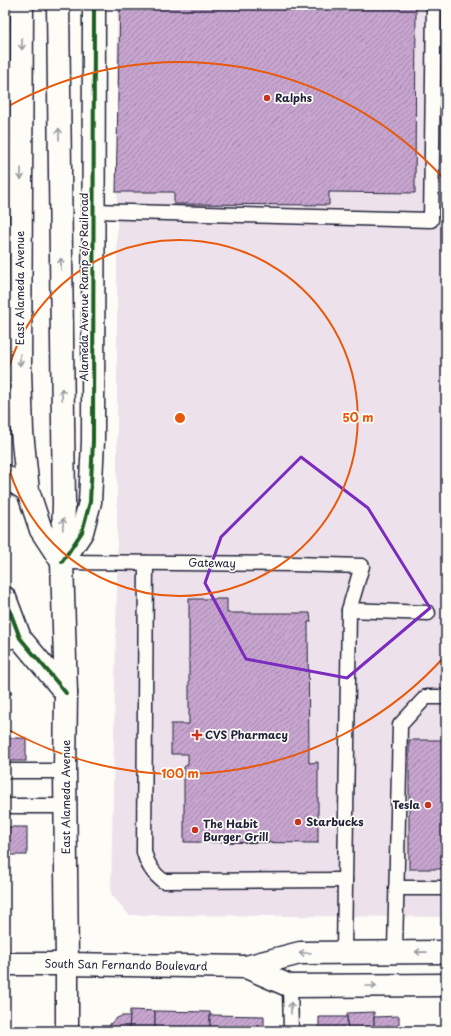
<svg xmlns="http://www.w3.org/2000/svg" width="451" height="1036" font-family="'Playpen Sans',sans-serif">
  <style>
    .built { fill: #ede2eb }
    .building { fill: url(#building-hatch); stroke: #22223b }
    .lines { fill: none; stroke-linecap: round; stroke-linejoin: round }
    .lane-casing { stroke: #22223b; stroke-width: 17 }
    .street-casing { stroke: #22223b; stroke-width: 25 }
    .secondary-casing { stroke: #22223b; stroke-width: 25 }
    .primary-casing { stroke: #22223b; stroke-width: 25 }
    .lane { stroke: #fdfcf7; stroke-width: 14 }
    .street { stroke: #fdfcf7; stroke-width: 22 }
    .secondary { stroke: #fdfcf7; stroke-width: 22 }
    .primary { stroke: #fdfcf7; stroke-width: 22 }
    .cycleway-casing { stroke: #fdfcf7; stroke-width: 6 }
    .cycleway { stroke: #1b5e20; stroke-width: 4 }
    .oneway { stroke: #9a9aa2 }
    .marked { fill: none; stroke: #7b2cbf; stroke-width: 3; stroke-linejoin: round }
    .ring { fill: none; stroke: #e8590c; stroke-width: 2 }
    .poi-dot { fill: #c8321e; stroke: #fdfcf7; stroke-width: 1.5 }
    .labels { text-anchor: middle; stroke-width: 3.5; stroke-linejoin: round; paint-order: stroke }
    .poi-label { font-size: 11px; font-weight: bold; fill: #22223b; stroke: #fdfcf7; text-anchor: start }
    .street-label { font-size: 11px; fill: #22223b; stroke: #fdfcf7 }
    .centre { fill: #e8590c; stroke: #fdfcf7; stroke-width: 2 }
    .ring-label { font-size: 12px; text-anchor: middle; font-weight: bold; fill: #e8590c; stroke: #fdfcf7; stroke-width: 3.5; stroke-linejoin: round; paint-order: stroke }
  </style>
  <defs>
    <pattern id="building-hatch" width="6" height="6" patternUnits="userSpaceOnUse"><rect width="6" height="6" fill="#c7a5cf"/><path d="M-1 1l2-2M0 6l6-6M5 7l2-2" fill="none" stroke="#a186a9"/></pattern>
  </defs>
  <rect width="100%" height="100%" fill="#fdfcf7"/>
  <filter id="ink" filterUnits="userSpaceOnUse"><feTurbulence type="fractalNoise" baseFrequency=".025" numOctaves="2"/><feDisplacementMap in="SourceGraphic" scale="8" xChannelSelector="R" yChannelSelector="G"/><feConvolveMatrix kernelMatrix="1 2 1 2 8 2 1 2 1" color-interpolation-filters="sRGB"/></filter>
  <g filter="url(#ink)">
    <!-- built -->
    <polygon class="built" points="117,5 446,5 446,917 129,915 111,894 117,580"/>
    <!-- building -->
    <g class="building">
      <polygon points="120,5 416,5 415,193 329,192 329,205 174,204 174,192 116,192"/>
      <polygon points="189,599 227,599 227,613 310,613 311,622 308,622 309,763 318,762 318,843 184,842 184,767 188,764 188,754 171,754 171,724 189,724"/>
      <polygon points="5,674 12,694 5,694"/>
      <rect x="5" y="738" width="21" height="23"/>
      <rect x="409" y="740" width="37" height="129"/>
      <rect x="5" y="827" width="22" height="28"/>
      <polygon points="130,1010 155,1011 155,1031 129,1031"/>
      <polygon points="155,1011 210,1012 210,1031 155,1031"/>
      <polygon points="374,1012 374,1031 347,1031 347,1013"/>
      <polygon points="210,1015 264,1016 264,1031 210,1031"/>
      <polygon points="122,1016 130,1016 129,1031 110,1031 110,1024 117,1018"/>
      <polygon points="399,1016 399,1031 374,1031 374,1017"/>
      <rect x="319" y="1017" width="28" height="14"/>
    </g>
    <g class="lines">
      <defs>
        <g id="lane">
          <polyline points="93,211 431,220 434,5"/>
          <polyline points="62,562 294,564 362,566 349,610 428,613"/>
          <path d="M146,563L144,852C147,864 152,873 163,881L345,880"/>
          <polyline points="5,643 20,638"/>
          <polyline points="5,771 65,771"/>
          <polyline points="5,806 65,806"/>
          <polyline points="396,888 446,888"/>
          <polyline points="395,951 400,725 426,697 446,697"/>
          <polyline points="344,952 349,610"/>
          <polyline points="290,986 291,1031"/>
        </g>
        <g id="street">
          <polyline points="5,476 28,491"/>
          <polyline points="62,562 82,532 90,502 93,441 94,5"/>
          <polyline points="5,598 20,638 66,693"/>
        </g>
        <polyline id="secondary" points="67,1031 67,964"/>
        <g id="primary">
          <polyline points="22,5 20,371 22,432 28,491 41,530 62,562"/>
          <polyline points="58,5 64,504 62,562 66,693 65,771 67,964"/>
          <polyline points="5,964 67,964 246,967 300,953 446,952"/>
          <polyline points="246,967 290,986 446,985"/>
        </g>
      </defs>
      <!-- lane casing -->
      <use href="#lane" class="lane-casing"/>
      <!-- street casing -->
      <use href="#street" class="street-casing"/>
      <!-- secondary casing -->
      <use href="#secondary" class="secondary-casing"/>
      <!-- primary casing -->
      <use href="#primary" class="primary-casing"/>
      <!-- lane -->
      <use href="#lane" class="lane"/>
      <!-- street -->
      <use href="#street" class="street"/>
      <!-- secondary -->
      <use href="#secondary" class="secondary"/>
      <!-- primary -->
      <use href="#primary" class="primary"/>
      <defs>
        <g id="cycleway">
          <polyline points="62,562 82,532 90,502 93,441 94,5"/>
          <polyline points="5,598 20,638 66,693"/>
        </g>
      </defs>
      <!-- cycleway casing -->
      <use href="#cycleway" class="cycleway-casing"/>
      <!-- cycleway -->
      <use href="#cycleway" class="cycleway"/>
    </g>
    <!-- one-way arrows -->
    <defs><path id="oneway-shaft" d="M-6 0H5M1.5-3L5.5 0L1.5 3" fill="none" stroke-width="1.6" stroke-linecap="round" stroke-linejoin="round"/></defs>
    <g class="oneway">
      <use href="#oneway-shaft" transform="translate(22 44) rotate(90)"/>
      <use href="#oneway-shaft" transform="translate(59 134) rotate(-91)"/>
      <use href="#oneway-shaft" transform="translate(21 174) rotate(90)"/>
      <use href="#oneway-shaft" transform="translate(61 264) rotate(-91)"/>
      <use href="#oneway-shaft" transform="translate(20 360) rotate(90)"/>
      <use href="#oneway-shaft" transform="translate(62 394) rotate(-91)"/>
      <use href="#oneway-shaft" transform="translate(63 524) rotate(-88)"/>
      <use href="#oneway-shaft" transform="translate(421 952) rotate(-179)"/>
      <use href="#oneway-shaft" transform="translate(305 953) rotate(177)"/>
      <use href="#oneway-shaft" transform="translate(371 986)"/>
      <use href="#oneway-shaft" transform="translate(291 1008) rotate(-90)"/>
    </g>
  </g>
  <!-- marked area -->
  <path class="marked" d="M301,457L368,508L430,608L347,678L246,659L205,583L221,537Z"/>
  <!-- distance rings -->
  <g class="ring">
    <path d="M5 384A178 178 0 1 1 5 452"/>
    <path d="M445 656A356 356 0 0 1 7 729M7 107A356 356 0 0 1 445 180"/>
  </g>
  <!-- markers -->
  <g class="poi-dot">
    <circle cx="267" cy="98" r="4"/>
    <path d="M195 729h4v4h4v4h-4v4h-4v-4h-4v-4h4z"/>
    <circle cx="428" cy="805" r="4"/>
    <circle cx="298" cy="822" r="4"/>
    <circle cx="195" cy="830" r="4"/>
  </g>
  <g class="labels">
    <!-- poi labels -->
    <g class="poi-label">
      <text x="275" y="102">Ralphs</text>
      <text x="205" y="739">CVS Pharmacy</text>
      <text x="420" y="809" text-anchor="end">Tesla</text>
      <text x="306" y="826">Starbucks</text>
      <text x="203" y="828">The Habit<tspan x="203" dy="13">Burger Grill</tspan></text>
    </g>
    <!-- street labels -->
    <g class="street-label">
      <text transform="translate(84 287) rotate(-90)" y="4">Alameda Avenue Ramp e/o Railroad</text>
      <text transform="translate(20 288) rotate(-90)" y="4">East Alameda Avenue</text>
      <text transform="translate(212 563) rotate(1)" y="4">Gateway</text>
      <text transform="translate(66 797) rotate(-90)" y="4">East Alameda Avenue</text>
      <text transform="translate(126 965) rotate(1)" y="4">South San Fernando Boulevard</text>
    </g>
  </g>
  <circle cx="180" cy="418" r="6" class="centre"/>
  <g class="ring-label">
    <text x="358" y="422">50 m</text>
    <text x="180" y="778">100 m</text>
  </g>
  <!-- margin -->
  <rect width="451" height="1036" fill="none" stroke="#fdfcf7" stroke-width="20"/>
  <rect x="10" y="10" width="431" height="1016" fill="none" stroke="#22223b" stroke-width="1.5" filter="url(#ink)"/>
</svg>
